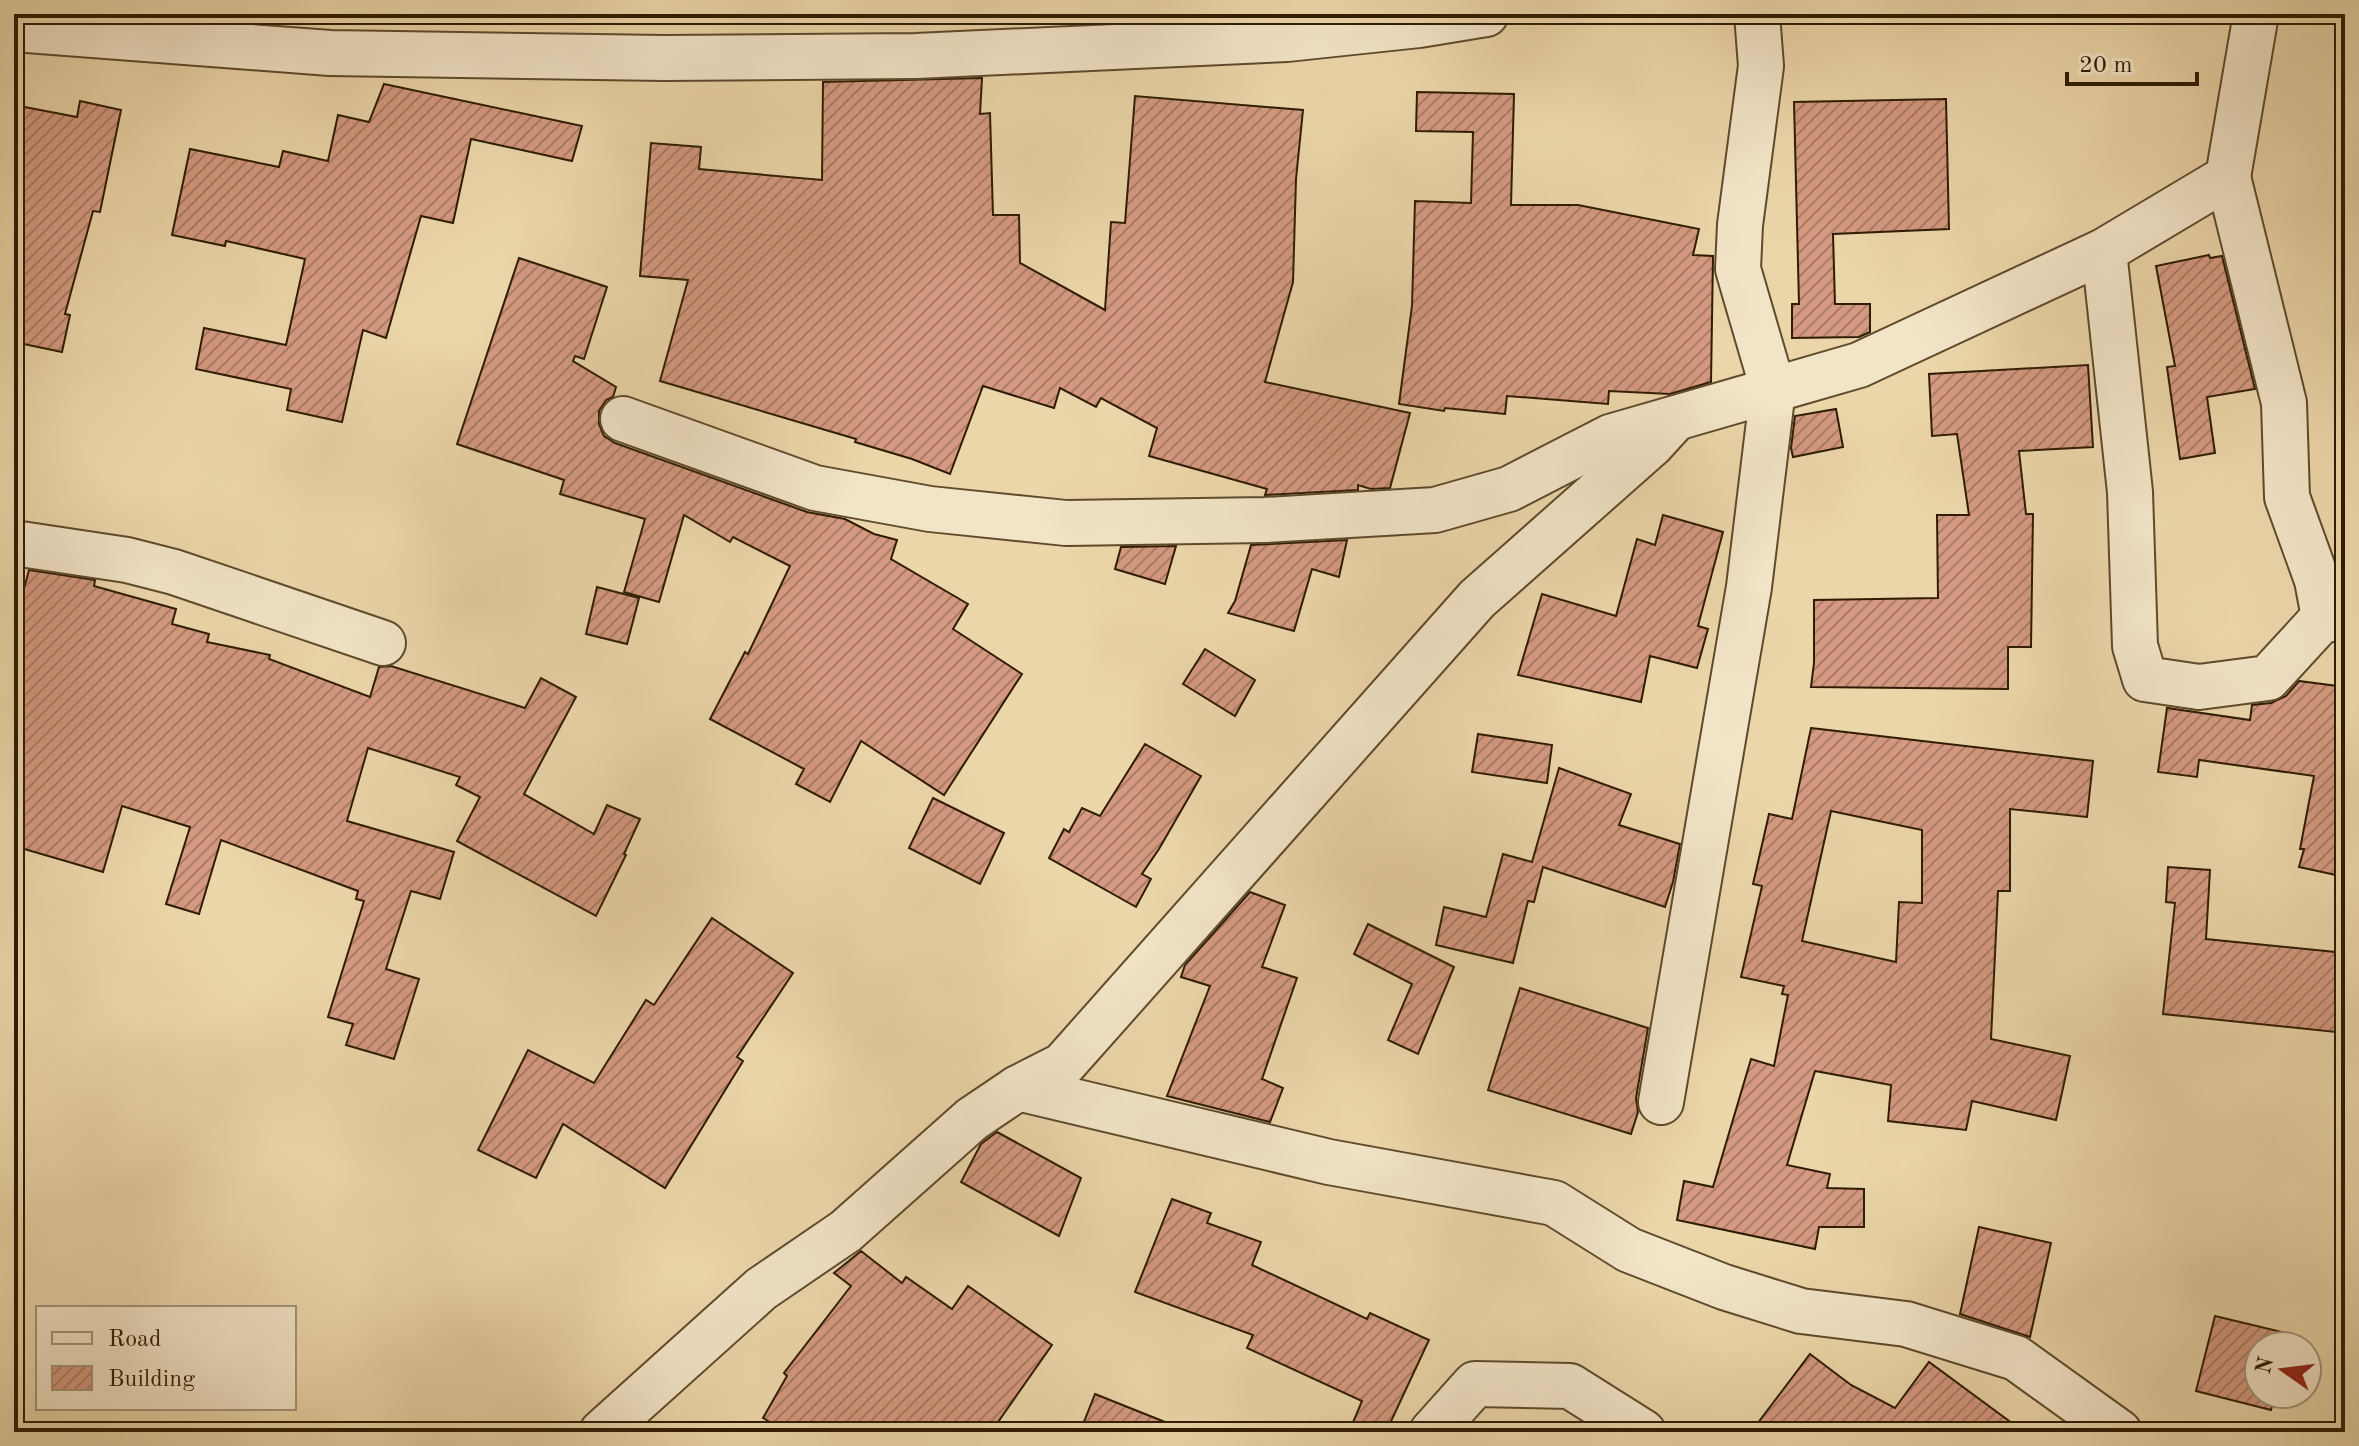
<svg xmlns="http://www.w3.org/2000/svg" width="2359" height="1446" font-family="'Old Standard TT',serif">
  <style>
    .building { fill: url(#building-hatch); stroke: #2f1c03; stroke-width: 2; fill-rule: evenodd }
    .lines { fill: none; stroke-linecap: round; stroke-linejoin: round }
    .minor-casing { stroke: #5e4a2c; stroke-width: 48 }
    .minor { stroke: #f2e4c7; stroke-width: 44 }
  </style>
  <defs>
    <pattern id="building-hatch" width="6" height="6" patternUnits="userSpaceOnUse" patternTransform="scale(2)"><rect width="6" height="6" fill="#d49980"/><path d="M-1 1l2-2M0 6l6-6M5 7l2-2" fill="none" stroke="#ac7c67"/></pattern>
  </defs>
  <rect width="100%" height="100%" fill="#ebd6a9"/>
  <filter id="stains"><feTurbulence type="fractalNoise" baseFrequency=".0025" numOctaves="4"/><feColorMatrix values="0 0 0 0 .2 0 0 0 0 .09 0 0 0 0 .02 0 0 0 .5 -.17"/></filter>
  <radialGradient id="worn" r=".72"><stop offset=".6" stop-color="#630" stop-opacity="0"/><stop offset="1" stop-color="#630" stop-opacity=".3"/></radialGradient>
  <!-- building -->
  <g class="building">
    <polygon points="982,78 980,114 990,113 993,215 1019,215 1020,263 1105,310 1111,222 1125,223 1135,96 1303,110 1296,179 1293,282 1265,382 1410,413 1390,488 1371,489 1358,485 1358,490 1265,495 1267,489 1149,456 1157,428 1101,398 1096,407 1060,388 1054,408 983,386 950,474 912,459 855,442 856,439 660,381 688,280 640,276 651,143 701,147 699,169 822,180 823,82"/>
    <polygon points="384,84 582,126 572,161 471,139 453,223 421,216 386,338 363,330 342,422 287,410 291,389 196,369 204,328 286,345 305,259 226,241 225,246 172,235 190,149 279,167 283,151 328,161 338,115 369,122"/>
    <polygon points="1417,92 1514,94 1511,205 1578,205 1699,229 1693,255 1713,256 1711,382 1670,394 1609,391 1608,404 1507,396 1505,414 1445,408 1444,411 1399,404 1412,306 1415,201 1471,203 1473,132 1416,131"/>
    <polygon points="1946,99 1949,229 1833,234 1835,304 1870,304 1870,332 1859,337 1792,338 1792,304 1799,304 1794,102"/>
    <polygon points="80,101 121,110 100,212 93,211 65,314 70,315 62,352 14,342 14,105 77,117"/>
    <polygon points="2209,255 2210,258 2222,256 2255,389 2207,397 2215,453 2180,459 2167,367 2175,366 2156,266"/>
    <polygon points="519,258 607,287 584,359 575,356 573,361 616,387 613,397 606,400 599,411 599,424 604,436 615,443 807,512 845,519 874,534 897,540 891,559 968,604 953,629 1022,674 944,795 861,741 830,802 796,784 804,769 710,719 745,652 748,654 790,566 733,537 730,542 684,515 659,602 624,592 645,519 560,494 564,480 457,444"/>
    <polygon points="2088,365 2093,447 2019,451 2026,514 2033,514 2031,647 2008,647 2008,689 1811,687 1814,663 1814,600 1938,598 1937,515 1969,515 1957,434 1932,436 1929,374"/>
    <polygon points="1836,409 1843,447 1793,457 1791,448 1795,416"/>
    <polygon points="1663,515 1723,532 1698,626 1708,629 1697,668 1650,656 1641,702 1518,675 1542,594 1616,616 1637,539 1655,545"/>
    <polygon points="1347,540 1339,577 1312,569 1294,631 1228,613 1235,601 1251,545"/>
    <polygon points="1176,546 1165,584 1115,569 1121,547"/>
    <polygon points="29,570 95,580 94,586 176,609 172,624 209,634 207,642 270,655 269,659 370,697 379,667 391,666 525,708 541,678 576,697 524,794 594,834 607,805 640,819 624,854 626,855 596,916 457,841 480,797 456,785 460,777 368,748 347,821 454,852 440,899 411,891 386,969 419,979 394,1059 346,1045 353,1024 328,1017 364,901 356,899 358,891 221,840 199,914 166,904 190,827 122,806 103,872 14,846 14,582 25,585"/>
    <polygon points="597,587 639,598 627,644 586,634"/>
    <polygon points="1205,649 1255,680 1235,716 1183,684"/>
    <polygon points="2299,681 2345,687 2345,877 2299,867 2304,849 2300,849 2314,776 2199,760 2197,777 2158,772 2167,708 2250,720 2252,705 2271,703 2286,696"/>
    <path d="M1811,728L2093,761L2087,817L2010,809V891H1998L1991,1039L2070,1056L2056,1120L1972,1101L1966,1130L1888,1121L1891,1085L1815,1071L1787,1165L1830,1174L1827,1188L1864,1189V1227H1819L1815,1249L1677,1220L1684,1181L1713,1187L1751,1059L1774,1066L1788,995L1782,994L1784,986L1741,977L1762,886L1753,884L1769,814L1792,819ZM1831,811L1922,830V903L1899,902L1896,962L1802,941Z"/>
    <polygon points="1478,734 1552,745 1547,783 1472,772"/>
    <polygon points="1145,744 1201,776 1159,849 1142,874 1151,879 1136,907 1049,858 1064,829 1069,832 1082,808 1100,816"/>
    <polygon points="1559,768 1631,794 1619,825 1680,844 1673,882 1665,907 1543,867 1534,902 1528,901 1513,963 1436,945 1444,907 1486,917 1503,854 1532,862"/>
    <polygon points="933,798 1004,833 980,884 909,848"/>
    <polygon points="2168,867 2210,870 2206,939 2345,953 2345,1033 2163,1014 2175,903 2166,902"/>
    <polygon points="1250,892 1285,905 1262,967 1297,978 1262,1079 1283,1088 1270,1122 1167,1096 1210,986 1181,977 1185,965"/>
    <polygon points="712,918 793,973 737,1057 743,1061 665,1188 563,1124 536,1178 478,1150 528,1050 594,1083 646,1000 654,1005"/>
    <polygon points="1368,924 1454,967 1418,1054 1388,1040 1412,984 1354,954"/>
    <polygon points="1520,988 1648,1028 1636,1098 1638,1112 1631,1134 1488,1090"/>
    <polygon points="997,1132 1081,1178 1059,1236 961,1182 981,1144"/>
    <polygon points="1172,1199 1211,1213 1207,1223 1261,1242 1252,1265 1367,1319 1370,1313 1429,1340 1386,1432 1349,1432 1362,1401 1247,1348 1253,1335 1135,1292"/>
    <polygon points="1979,1227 2051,1243 2030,1337 1960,1314"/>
    <polygon points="861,1251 902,1283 906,1277 952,1309 968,1286 1052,1345 991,1432 787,1432 763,1418 787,1376 784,1373 851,1286 834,1273"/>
    <polygon points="2215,1316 2290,1334 2287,1346 2259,1346 2259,1394 2275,1394 2271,1410 2196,1391"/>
    <polygon points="1810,1354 1851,1385 1895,1408 1929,1362 2024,1432 1751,1432"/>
    <polygon points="1095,1394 1185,1430 1185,1432 1080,1432"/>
  </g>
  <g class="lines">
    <defs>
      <g id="minor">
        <polyline points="14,29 330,53 665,58 916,56 1287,39 1419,25 1486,14"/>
        <polyline points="2228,177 2284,403 2287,497 2317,580 2324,617 2345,621"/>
        <polyline points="2104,251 2130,492 2135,646 2145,679 2199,687 2268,678 2324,617"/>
        <polyline points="623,419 815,488 930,509 1066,523 1265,520 1435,510 1509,489 1610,437 1859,365 2104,251 2228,177 2256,14"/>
        <polyline points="14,543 127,560 174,572 383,643"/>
        <polyline points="1018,1088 1329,1162 1554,1203 1629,1250 1724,1287 1801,1311 1906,1324 2016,1358 2119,1432"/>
        <polyline points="1661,1102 1749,587 1773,389 1738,269 1740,225 1761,66 1757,14"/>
        <polyline points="602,1432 761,1289 846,1231 972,1119 1018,1088 1063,1065 1477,599 1652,444 1672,422"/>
        <polyline points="1432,1432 1475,1384 1570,1386 1643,1432"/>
      </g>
    </defs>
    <!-- minor casing -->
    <use href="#minor" class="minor-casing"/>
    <!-- minor -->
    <use href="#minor" class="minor"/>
  </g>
  <!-- margin -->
  <rect width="2359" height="1446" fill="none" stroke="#ebd6a9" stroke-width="48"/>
  <rect x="16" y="16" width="2327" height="1414" fill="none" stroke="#2f1c03" stroke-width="4"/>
  <rect x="24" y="24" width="2311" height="1398" fill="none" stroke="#2f1c03" stroke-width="2"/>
  <!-- legend -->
  <rect x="36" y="1306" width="260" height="104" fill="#f2e4c7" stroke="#a49479" stroke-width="2"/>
  <rect x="52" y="1332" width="40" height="12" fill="#f2e4c7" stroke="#a49479" stroke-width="2"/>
  <text x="108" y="1346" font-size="24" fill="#2f1c03">Road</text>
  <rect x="52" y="1366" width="40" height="24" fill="url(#building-hatch)" stroke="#a49479" stroke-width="2"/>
  <text x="108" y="1386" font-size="24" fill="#2f1c03">Building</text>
  <!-- north arrow -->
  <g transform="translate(2283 1370) rotate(284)"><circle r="38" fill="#f2e4c7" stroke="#a49479" stroke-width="2"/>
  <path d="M0-6L14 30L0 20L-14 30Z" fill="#8f2418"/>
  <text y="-12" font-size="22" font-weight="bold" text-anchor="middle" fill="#2f1c03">N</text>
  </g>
  <!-- scale -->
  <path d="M2067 72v12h130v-12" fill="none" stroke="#2f1c03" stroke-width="4"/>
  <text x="2079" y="72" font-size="24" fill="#2f1c03" stroke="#f2e4c7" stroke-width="6" paint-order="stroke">20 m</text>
  <rect width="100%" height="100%" filter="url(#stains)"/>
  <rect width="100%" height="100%" fill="url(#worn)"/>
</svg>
